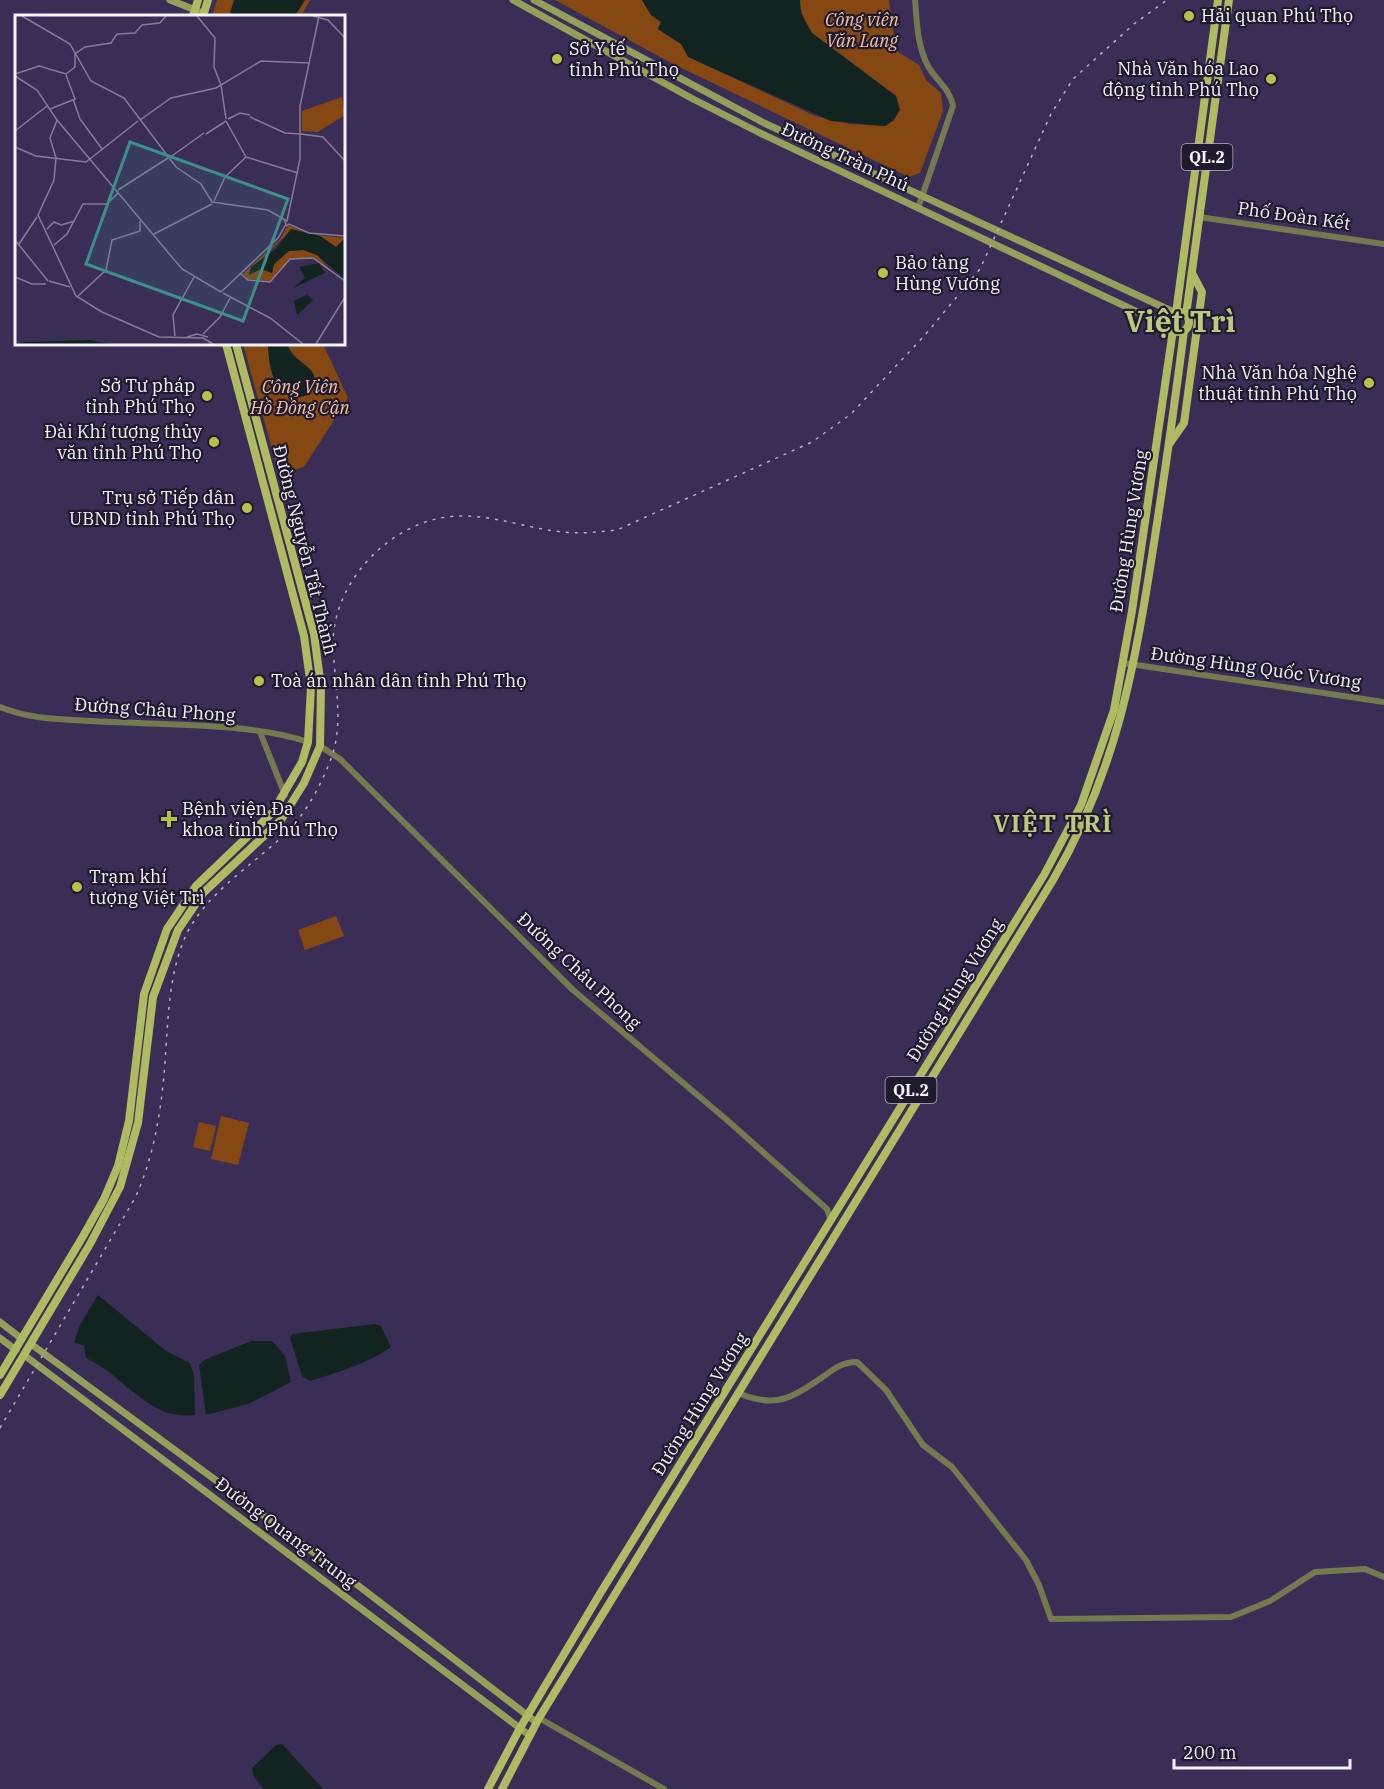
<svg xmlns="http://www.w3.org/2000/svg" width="1384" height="1789" font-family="'IBM Plex Serif',serif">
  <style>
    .green { fill: #854813 }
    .water { fill: #11241f }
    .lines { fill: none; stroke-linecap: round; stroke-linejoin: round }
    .tertiary { stroke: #737a50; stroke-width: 6 }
    .secondary { stroke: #949f5b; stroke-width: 7 }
    .primary { stroke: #aebb63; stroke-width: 8 }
    .rail { stroke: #b7b2c7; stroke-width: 1.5; stroke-dasharray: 3 6; stroke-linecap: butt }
    .poi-dot { fill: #b3c24b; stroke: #1f1a2d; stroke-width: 2 }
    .labels { text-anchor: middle; stroke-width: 4.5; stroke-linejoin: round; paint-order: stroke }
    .shield { fill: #1f1a2d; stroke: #b4b1bf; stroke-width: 1.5 }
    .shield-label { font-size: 16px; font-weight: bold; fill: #f4f2fd }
    .poi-label { font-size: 18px; fill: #f4f2fd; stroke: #1f1a2d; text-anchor: start }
    .park-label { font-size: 18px; font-style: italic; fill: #f1c4a5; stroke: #1f1a2d }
    .street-label { font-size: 18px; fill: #f4f2fd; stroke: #1f1a2d }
    .district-label { font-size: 24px; font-weight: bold; letter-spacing: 1.5px; fill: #bdc97d; stroke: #1f1a2d }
    .town-label { font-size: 30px; font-weight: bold; fill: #bdc97d; stroke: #1f1a2d }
    .inset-road { fill: none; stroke: #847c99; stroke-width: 1.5 }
    .view { fill: #3d8f8b; fill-opacity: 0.15; stroke: #3d8f8b; stroke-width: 3 }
    .inset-edge { fill: none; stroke: #f4f2fd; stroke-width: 3 }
  </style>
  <rect width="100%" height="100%" fill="#3a2e57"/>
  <!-- green -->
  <g class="green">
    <polygon points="217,0 310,0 301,16 212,16"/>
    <polygon points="555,0 642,0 651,15 661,22 658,29 681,44 699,62 815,116 850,124 885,126 896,96 812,33 805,23 799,2 800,0 889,0 895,46 898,52 919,65 926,80 941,93 943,111 920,173 909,177 675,65"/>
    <polygon points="243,344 323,344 348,398 304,467 279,474"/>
    <polygon points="336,916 344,936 305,950 298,930"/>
    <polygon points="221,1116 249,1123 238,1165 211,1159"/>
    <polygon points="199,1122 216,1126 210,1151 193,1147"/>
  </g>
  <!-- water -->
  <g class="water">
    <polygon points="234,0 305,0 295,16 229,16"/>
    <polygon points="642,0 800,0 801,13 812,33 896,96 900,110 893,121 885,126 831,121 688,57 681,44 658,29 661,22 651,15"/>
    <path d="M268,344H288C291,365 331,367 307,395C276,407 268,367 268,344Z"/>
    <path d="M98,1295L166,1351L190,1363L194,1375L195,1415C148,1421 125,1376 86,1358L84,1346L74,1342L80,1325Z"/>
    <path d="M375,1324L381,1326L391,1347C367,1364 338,1372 310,1381L302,1376L290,1338L292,1334Z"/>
    <polygon points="251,1341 272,1341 285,1356 291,1382 248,1404 206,1415 199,1365 204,1360"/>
    <polygon points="281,1744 283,1745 323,1789 263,1789 253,1775 252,1768 276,1745"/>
  </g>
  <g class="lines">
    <!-- tertiary -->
    <g class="tertiary">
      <path d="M915,0C917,22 917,45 928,66C936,81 950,88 953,106L918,208"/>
      <polyline points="1199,217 1384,244"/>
      <polyline points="1123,663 1384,702"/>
      <path d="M0,707C29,719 59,719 90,721C154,725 249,722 308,742"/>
      <polyline points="260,732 285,795"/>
      <polyline points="320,746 340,759 573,990 727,1120 827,1209 831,1221"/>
      <path d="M738,1393C776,1409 792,1398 824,1376C835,1368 843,1362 857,1362L886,1390L923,1445L952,1467L1026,1560L1039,1585L1051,1619L1231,1617L1270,1601L1315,1572L1365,1569L1384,1577"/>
      <polyline points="539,1718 664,1789"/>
    </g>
    <!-- secondary -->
    <g class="secondary">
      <polyline points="170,0 198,11"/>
      <polyline points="513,0 693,99 758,132 1171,328"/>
      <polyline points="534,0 764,123 1176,313"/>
      <polyline points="0,1322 22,1339"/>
      <polyline points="0,1338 16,1350"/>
      <polyline points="31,1344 351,1580 536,1722"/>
      <polyline points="24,1355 529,1735"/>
    </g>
    <!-- primary -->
    <g class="primary">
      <polyline points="193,16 198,0"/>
      <polyline points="203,16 208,0"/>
      <circle cx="1179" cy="322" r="10"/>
      <polyline points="1176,313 1218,0"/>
      <polyline points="1186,315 1229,0"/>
      <polyline points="1170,443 1184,423 1202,292 1192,273"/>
      <polyline points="0,1375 82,1238 104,1199 118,1166 129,1121 144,994 167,929 196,886 273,812 302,762 308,742 311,687 304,636 226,344"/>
      <polyline points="0,1395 90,1244 120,1187 138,1123 153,997 178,930 203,893 281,820 304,783 320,746 321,687 314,634 236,344"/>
      <polyline points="488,1789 520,1728 601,1592 1044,875 1081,805 1114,710 1132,611 1173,330"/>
      <path d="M502,1789L539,1718L1053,880C1117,771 1135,665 1154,543C1165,472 1175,402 1184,331"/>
    </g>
    <!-- rail -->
    <path class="rail" d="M0,1428L135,1198C153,1159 160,1117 164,1075C168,1030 167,977 186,935C208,890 257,863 291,828C309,808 323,781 332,756C344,721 334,680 333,644C333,592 372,543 420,524C471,504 513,527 563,532C581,534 599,532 617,530L812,442L851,414L925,335L980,269L1051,114L1073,79L1134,24L1167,0"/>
  </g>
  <!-- markers -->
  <g class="poi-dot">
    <circle cx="1189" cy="16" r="6"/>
    <circle cx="557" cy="59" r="6"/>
    <circle cx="1271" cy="79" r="6"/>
    <circle cx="883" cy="273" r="6"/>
    <circle cx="1369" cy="383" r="6"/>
    <circle cx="207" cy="396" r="6"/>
    <circle cx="214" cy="442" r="6"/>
    <circle cx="247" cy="508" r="6"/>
    <circle cx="259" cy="681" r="6"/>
    <path d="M166 810h6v6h6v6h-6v6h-6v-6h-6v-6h6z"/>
    <circle cx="77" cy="887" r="6"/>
  </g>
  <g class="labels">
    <!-- shield labels -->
    <g class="shield">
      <rect x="1181.5" y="144" width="51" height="26" rx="4.5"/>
      <rect x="885.5" y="1077" width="51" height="26" rx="4.5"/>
    </g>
    <g class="shield-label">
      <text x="1207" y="163">QL.2</text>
      <text x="911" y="1096">QL.2</text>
    </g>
    <!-- poi labels -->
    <g class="poi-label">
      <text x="1201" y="22">Hải quan Phú Thọ</text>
      <text x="569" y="55">Sở Y tế<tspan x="569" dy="21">tỉnh Phú Thọ</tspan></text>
      <text x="1259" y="75" text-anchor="end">Nhà Văn hóa Lao<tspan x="1259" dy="21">động tỉnh Phú Thọ</tspan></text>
      <text x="895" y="269">Bảo tàng<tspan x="895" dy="21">Hùng Vương</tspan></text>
      <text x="1357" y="379" text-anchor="end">Nhà Văn hóa Nghệ<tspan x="1357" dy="21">thuật tỉnh Phú Thọ</tspan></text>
      <text x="195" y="392" text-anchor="end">Sở Tư pháp<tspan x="195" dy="21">tỉnh Phú Thọ</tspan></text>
      <text x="202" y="438" text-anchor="end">Đài Khí tượng thủy<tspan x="202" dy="21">văn tỉnh Phú Thọ</tspan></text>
      <text x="235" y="504" text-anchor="end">Trụ sở Tiếp dân<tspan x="235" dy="21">UBND tỉnh Phú Thọ</tspan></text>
      <text x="271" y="687">Toà án nhân dân tỉnh Phú Thọ</text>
      <text x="182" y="815">Bệnh viện Đa<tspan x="182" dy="21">khoa tỉnh Phú Thọ</tspan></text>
      <text x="89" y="883">Trạm khí<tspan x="89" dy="21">tượng Việt Trì</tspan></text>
    </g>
    <!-- park labels -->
    <g class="park-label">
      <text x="862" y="26">Công viên<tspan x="862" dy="21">Văn Lang</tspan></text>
      <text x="300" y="393">Công Viên<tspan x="300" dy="21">Hồ Đồng Cận</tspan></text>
    </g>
    <!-- street labels -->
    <g class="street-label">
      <text transform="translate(845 157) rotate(25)" y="6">Đường Trần Phú</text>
      <text transform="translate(1294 216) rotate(8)" y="6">Phố Đoàn Kết</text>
      <text transform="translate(1129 531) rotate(-81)" y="6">Đường Hùng Vương</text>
      <text transform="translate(305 550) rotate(76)" y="6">Đường Nguyễn Tất Thành</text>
      <text transform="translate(1256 668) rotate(8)" y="6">Đường Hùng Quốc Vương</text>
      <text transform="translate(155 710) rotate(4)" y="6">Đường Châu Phong</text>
      <text transform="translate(579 971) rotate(43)" y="6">Đường Châu Phong</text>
      <text transform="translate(955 990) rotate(-58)" y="6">Đường Hùng Vương</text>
      <text transform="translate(700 1404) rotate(-58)" y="6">Đường Hùng Vương</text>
      <text transform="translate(286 1533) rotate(37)" y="6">Đường Quang Trung</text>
    </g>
    <!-- district labels -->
    <g class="district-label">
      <text x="1053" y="832">VIỆT TRÌ</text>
    </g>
    <!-- town labels -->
    <g class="town-label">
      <text x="1180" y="332">Việt Trì</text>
    </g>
  </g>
  <!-- overview -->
  <g transform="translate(15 15)">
    <rect width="330" height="330" fill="#3a2e57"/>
    <path d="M327,82L330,100L303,117L287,116V96ZM273,210L294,219L330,223L321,232L305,221L292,220L277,214L233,258L246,254L257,258L259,249L274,236L289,235L302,240L319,259L299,243H276L255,266L233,264L228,259L265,224Z" fill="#854813"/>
    <path d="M276,214L305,221L321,232L330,223V264L302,240L288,235L274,236L259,249L257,258L246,254L234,260L236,252L261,234ZM304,248L310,258L278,273L290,263L284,252ZM292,280L298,285L282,300L279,286ZM75,325L93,329H0L11,327Z" fill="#11241f"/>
    <path class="inset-road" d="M7,1L55,29L76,66L109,83L161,152L186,169L197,187L253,195L272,206L285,144V91L304,1M182,1L200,23L199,52L206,70L211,104M298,1L313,5L330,23M0,59L24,51L51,59L60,52V39L70,32L96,28L102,19L120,18L127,10L145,8L151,1M0,61L22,75L42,105L35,123L41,143L39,165L23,200L61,281L87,297L144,322L188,323L198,329M58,84L65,104L87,134M35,94L60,84L51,60M235,102L270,118L286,119M213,104L225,98L235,100M42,105L167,254L206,277M125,105L156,83L201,73L246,46L294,48M211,106L231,142M0,116L32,91M191,119L211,106M286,119L308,122L330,146M0,132L21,141L71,147L123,106M154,143L189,118M103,175L153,143M199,186L210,162L231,142L283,158M271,211L274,209L294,218L330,221M32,214L39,207L46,210L60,206M139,219L197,189M0,225L33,266M4,229L22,202M39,230L52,219L68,189H92L103,178M225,258L233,265L255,267L275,244L298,243L330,266M0,262L17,269H31M34,266L55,272M206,277L263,223L271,209L269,205M208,278L255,303L288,329M63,281L91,255L97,225L125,216V206M188,319L205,302L215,283M160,321L158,300L179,262M172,322L182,319L193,322M301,329L330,282"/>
    <path class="view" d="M115,127L273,184L228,306L71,249Z"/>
    <rect width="330" height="330" class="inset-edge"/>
  </g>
  <!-- scale -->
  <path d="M1174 1759v9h176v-9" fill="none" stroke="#f4f2fd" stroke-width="3"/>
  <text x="1183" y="1759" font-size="18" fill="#f4f2fd" stroke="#1f1a2d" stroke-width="4.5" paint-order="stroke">200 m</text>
</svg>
